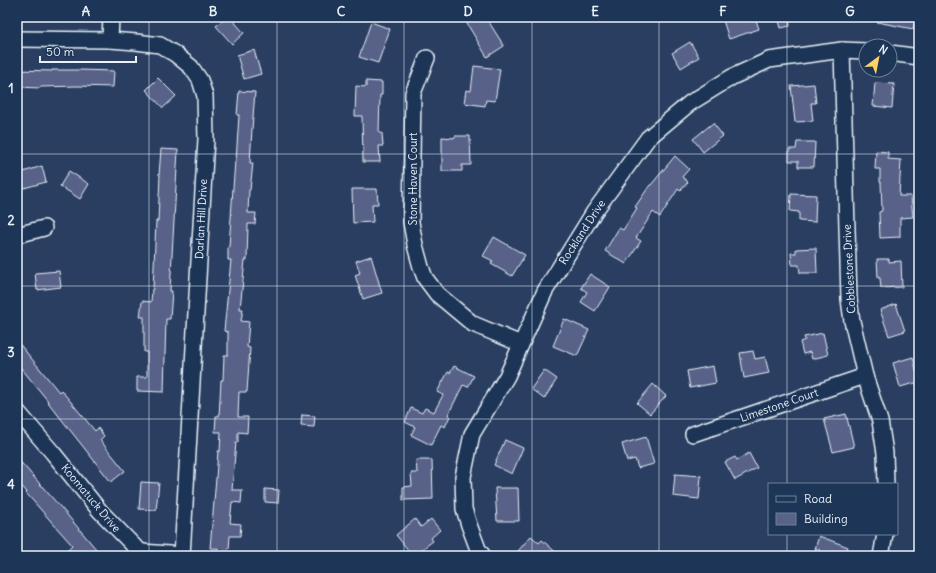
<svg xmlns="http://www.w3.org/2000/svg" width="936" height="573" font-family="Delius,sans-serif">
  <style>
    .building { fill: #596289; stroke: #e8f1f8 }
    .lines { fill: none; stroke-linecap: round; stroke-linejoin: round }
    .minor-casing { stroke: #e8f1f8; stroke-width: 18 }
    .minor { stroke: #1d3557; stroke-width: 15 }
    .grid { fill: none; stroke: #e8f1f8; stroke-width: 1; stroke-opacity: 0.55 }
    .labels { text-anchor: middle; stroke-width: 4; stroke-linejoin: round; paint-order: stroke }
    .street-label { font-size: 11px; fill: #e8f1f8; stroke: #1d3557 }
    .neatline { fill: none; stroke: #e8f1f8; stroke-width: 1.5 }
    .grid-label { font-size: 13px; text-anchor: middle; font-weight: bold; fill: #e8f1f8 }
  </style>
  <rect width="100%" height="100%" fill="#293e61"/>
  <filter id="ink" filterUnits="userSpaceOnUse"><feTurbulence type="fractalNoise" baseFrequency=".025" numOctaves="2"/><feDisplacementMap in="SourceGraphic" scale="8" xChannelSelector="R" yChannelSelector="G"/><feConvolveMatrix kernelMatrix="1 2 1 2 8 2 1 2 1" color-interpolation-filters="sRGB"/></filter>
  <g filter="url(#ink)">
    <!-- building -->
    <g class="building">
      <polygon points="226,17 230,17 244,33 232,44 216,26"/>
      <polygon points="474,17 480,17 482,22 487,19 504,46 487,57 466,22"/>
      <polygon points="722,17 755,17 759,29 729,39"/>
      <polygon points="778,17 789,17 790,26 781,28"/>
      <polygon points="877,17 916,17 913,29 877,22"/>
      <polygon points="371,22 390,29 378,63 359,57"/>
      <polygon points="690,42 699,57 681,68 672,53"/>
      <polygon points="254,50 261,74 244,79 237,55"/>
      <polygon points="474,66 500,69 495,101 486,100 485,106 464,103 466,90 471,91"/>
      <polygon points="17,70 52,71 52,70 79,70 114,71 113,87 77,86 40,87 40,88 17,87"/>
      <polygon points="158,78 176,96 163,108 146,90"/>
      <polygon points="366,81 382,82 382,95 380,95 379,133 382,133 383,146 379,146 380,162 363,162 362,116 355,116 356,86 366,87"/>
      <polygon points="875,83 894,84 892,108 873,106"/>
      <polygon points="814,84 816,103 811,103 813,121 795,122 791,86"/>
      <polygon points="239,91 255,92 252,129 250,163 253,163 250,190 249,190 248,213 256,213 255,224 248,224 247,260 245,260 240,309 243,309 241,321 249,322 247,347 250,348 247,392 239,392 238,417 248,417 247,433 238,432 238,442 236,442 232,490 242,490 241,503 232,502 230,523 241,524 240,536 230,536 229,549 210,548 216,478 218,451 220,451 221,432 215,432 216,416 219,416 221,380 223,380 224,355 228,355 228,332 224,331 231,260 228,260 228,247 229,247 233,188 235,161 236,161 239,115 237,115"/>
      <polygon points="713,123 723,136 703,152 693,139"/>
      <polygon points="455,136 470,136 471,165 462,165 462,171 442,171 442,137 454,138"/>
      <polygon points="797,142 815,142 814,167 798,167 798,161 789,161 789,149 796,149"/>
      <polygon points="161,149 178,150 170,291 172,291 170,319 166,319 164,392 137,391 137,377 147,377 147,352 144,352 144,317 140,317 142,301 151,302 152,289 153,289 156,221 158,221 160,175 159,175"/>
      <polygon points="876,151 888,152 888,159 901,160 899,196 911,196 913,217 900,218 900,237 880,238 879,212 882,211 881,182 880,182 880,169 875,169"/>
      <polygon points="675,156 689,169 682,177 688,182 680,191 678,189 660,217 653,212 636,238 641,241 626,264 605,251 619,228 623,230 637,208 635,207 650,185 651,185"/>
      <polygon points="42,166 46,182 24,188 20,173"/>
      <polygon points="69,171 89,184 80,199 60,186"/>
      <polygon points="352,189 377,189 378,204 372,204 373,222 353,223"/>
      <polygon points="791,194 816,195 815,222 799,221 799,212 790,211"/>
      <polygon points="494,237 525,255 512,276 491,264 493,261 483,256"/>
      <polygon points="816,248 817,273 800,273 799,265 792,265 791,253 796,253 796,249"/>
      <polygon points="371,256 382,293 363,299 355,275 360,273 356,261"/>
      <polygon points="877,259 889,259 889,262 901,261 902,287 881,288 880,278 878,278"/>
      <polygon points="59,271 61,287 37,290 35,273"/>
      <polygon points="590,274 610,287 595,311 581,302 587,292 581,288"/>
      <polygon points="896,304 905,331 889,336 880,310"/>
      <polygon points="564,319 589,330 577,356 553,346"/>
      <polygon points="823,333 828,355 812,359 810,352 803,354 800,342 805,340 804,337"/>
      <polygon points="17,341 59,392 61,390 95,431 98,428 104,436 100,440 125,471 111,482 47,401 48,401 17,363"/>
      <polygon points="753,351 755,359 765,357 769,373 744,378 740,353"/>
      <polygon points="913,357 919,382 900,387 893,363"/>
      <polygon points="454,366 474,376 468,387 463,385 448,415 450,416 445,427 441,425 431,445 411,435 415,427 405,422 411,408 422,413 425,408 434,412 443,395 437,392 448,372 450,373"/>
      <polygon points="713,366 716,383 690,388 687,371"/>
      <polygon points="544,370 557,379 544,399 531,389"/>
      <polygon points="653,384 666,396 650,414 637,403"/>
      <polygon points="846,414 854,447 833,452 824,419"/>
      <polygon points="302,415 315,416 314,427 301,426"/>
      <polygon points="646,437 654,464 638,468 635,459 627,461 622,444"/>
      <polygon points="505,440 523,448 512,474 494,465"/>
      <polygon points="749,453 757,468 735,480 725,462 735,457 737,460"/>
      <polygon points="17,458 63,510 102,556 72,556 67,550 72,545 26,493 27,492 17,481"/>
      <polygon points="416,460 432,460 433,499 403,500 403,487 412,486 411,473 417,473"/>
      <polygon points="675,474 701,476 699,499 673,496"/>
      <polygon points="141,482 159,483 156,510 139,509"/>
      <polygon points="495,488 518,488 519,521 497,521"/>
      <polygon points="265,489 279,490 278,503 265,502"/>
      <polygon points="415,519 421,527 431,519 440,530 431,538 433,541 413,556 396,535"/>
      <polygon points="531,536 539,543 542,540 560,556 523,556 518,551"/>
      <polygon points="819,536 848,547 844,556 817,556 820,550 815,549"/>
    </g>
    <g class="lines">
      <defs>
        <g id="minor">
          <polyline points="17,39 110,40 136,42 160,45 175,54 191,67 200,80 205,96 206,139 182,556"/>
          <polyline points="110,40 111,17"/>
          <polyline points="842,50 849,299 852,321 865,376 880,421 885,453 886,484"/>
          <polyline points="890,53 919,57"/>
          <polyline points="427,58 413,93 411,222 415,245 421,267 425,278 437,294 473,324 521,344"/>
          <polyline points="17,235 44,228"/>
          <polyline points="17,411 53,453 100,511 136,548 142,552 182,555"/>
          <polyline points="693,434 865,376"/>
          <polyline points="483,556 478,549 469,525 464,509 463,477 472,434 507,376 545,291 594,212 648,138 690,103 732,77 769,60 842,50 866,51"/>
          <polyline points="881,556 885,534"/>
        </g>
      </defs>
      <!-- minor casing -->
      <use href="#minor" class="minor-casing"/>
      <!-- minor -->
      <use href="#minor" class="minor"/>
    </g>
  </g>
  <!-- grid -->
  <path class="grid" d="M149,17V556M277,17V556M404,17V556M532,17V556M659,17V556M787,17V484M17,154H919M17,286H919M17,419H919M787,534V556"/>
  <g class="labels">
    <!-- street labels -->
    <g class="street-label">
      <text transform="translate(413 179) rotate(-90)" y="4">Stone Haven Court</text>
      <text transform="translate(201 219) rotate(-87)" y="4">Darlan Hill Drive</text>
      <text transform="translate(582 232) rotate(-57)" y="4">Rockland Drive</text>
      <text transform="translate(849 269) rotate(-93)" y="4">Cobblestone Drive</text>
      <text transform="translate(779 405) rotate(-19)" y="4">Limestone Court</text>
      <text transform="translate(91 498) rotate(50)" y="4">Koomatuck Drive</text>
    </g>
  </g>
  <!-- margin -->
  <rect width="936" height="573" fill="none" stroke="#1d3557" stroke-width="44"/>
  <!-- legend -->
  <rect x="768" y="483" width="130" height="52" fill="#1d3557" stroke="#6e8097"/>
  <rect x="776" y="496" width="20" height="6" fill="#1d3557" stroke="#6e8097"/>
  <text x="804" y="503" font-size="12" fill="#e8f1f8">Road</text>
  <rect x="776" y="513" width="20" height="12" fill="#596289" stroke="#6e8097"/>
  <text x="804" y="523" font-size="12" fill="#e8f1f8">Building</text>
  <!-- north arrow -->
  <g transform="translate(878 58) rotate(32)"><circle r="19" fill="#1d3557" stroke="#6e8097"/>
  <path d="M0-3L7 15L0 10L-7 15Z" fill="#ffd166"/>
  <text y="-6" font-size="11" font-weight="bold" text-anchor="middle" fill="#e8f1f8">N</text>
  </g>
  <!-- scale -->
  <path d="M40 56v6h96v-6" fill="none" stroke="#e8f1f8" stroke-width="2"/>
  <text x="46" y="56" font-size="12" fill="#e8f1f8" stroke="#1d3557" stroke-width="3" paint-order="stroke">50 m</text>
  <rect x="22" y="22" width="892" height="529" class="neatline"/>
  <g class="grid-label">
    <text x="86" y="16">A</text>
    <text x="213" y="16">B</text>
    <text x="341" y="16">C</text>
    <text x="468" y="16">D</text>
    <text x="595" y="16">E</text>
    <text x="723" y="16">F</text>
    <text x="850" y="16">G</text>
    <text x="11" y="93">1</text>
    <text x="11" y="225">2</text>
    <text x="11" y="357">3</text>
    <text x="11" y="489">4</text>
  </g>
</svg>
